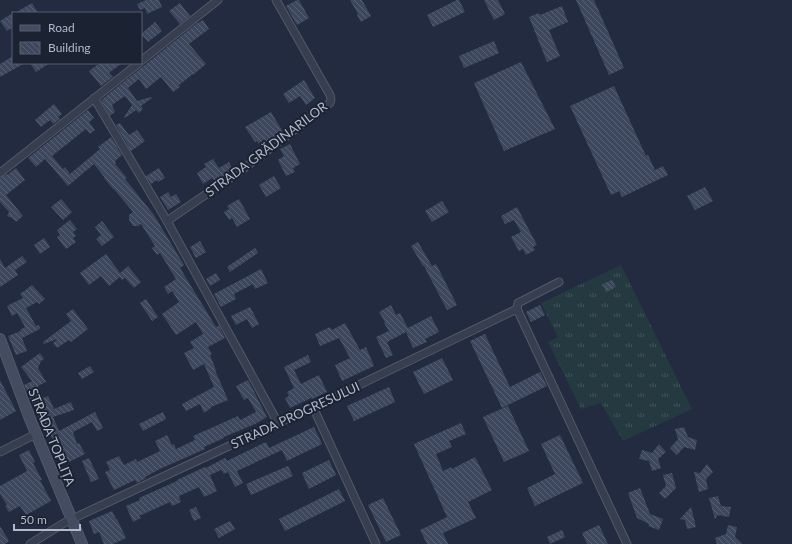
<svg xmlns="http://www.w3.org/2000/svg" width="792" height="544" font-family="Lato,sans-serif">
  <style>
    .grass { fill: url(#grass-tufts) }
    .building { fill: url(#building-back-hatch) }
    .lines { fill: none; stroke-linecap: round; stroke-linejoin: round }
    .minor-casing { stroke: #515969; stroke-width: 9 }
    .secondary-casing { stroke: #515969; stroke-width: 12 }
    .minor { stroke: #363e4f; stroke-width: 7 }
    .secondary { stroke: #444c62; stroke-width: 10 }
    .labels { text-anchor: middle; stroke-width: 4; stroke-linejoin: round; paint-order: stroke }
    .street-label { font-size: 13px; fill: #b2b9ca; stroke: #1b2333 }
  </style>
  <defs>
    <pattern id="grass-tufts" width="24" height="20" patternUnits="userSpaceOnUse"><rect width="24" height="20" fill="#243a40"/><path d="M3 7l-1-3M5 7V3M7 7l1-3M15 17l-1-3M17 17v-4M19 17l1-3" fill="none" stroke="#41545a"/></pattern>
    <pattern id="building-back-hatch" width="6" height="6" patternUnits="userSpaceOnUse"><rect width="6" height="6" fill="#3d485f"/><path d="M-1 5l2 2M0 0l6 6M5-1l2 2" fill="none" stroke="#576075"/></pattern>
  </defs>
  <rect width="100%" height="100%" fill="#222b3f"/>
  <!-- grass -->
  <polygon class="grass" points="621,265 692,409 623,441 601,403 581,409 548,342 558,337 541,303"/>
  <!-- building -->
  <g class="building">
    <polygon points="146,0 159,0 162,7 147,14 145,8 140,10 137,4"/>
    <polygon points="297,0 299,0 309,18 297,25 286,6"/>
    <polygon points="350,0 362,0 371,16 361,22 357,15 358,14"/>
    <polygon points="457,0 459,0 465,12 433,27 427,15"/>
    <polygon points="484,0 498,0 505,14 494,20"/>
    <polygon points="576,0 594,0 624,68 609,75"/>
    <polygon points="32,3 38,13 15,13"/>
    <polygon points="180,3 190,16 180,24 169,11"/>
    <polygon points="562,6 568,22 549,30 560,56 547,62 529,17 539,13 540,15"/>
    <polygon points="13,13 13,27 7,31 0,21"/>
    <polygon points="203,20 209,29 189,44 206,64 193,75 193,74 179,85 180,87 173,92 161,77 146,89 139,79 128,88 137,101 151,97 152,98 141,106 143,109 139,113 136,110 125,118 124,117 132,105 125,96 112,105 115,112 110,116 101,100 196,24"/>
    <polygon points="155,22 162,31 148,42 141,34"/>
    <polygon points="494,41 499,53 464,68 459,56"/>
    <polygon points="13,56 13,63 25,63 0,77 0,64"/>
    <polygon points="521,62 555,129 504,151 474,83"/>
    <polygon points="30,63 50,63 36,72"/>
    <polygon points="100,63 122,63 109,73 113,77 101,86 89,71"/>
    <polygon points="304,80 315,98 306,105 300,96 289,103 283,94"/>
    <polygon points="614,86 646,156 648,155 655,170 663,166 668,175 622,197 619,191 611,195 570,106"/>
    <polygon points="54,104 62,114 58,117 60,119 53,124 50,120 41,127 35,120"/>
    <polygon points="88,110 94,118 89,122 95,130 90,134 86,129 52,156 63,169 65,167 70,174 100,149 98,147 111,137 122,155 115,161 116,163 115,164 127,178 125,179 154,215 184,265 180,268 216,327 219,326 225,338 208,347 212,354 210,355 216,370 215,370 228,400 211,407 211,408 204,413 200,404 186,411 182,404 214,387 204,364 193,370 184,353 194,348 190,342 203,334 196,322 176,335 162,314 179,302 172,291 168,294 164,287 176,279 160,253 157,255 152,248 155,246 141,224 138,226 133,226 129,220 129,215 133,212 114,189 113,189 104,178 105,178 94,164 68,186 45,159 36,167 28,158"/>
    <polygon points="271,112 283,132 260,146 257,141 255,142 245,127"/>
    <polygon points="120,123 129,135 137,130 145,141 131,151 116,125"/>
    <polygon points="290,144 300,164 293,168 295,172 286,176 278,160 284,156 280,149"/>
    <polygon points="213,159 219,168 229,162 233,170 215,182 212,178 203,184 197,173 206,167 204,164"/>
    <polygon points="16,168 25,180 6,195 23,216 16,222 12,218 7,216 9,212 0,202 0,178 7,174 7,175"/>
    <polygon points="159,168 165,178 158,182 157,180 151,184 146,176"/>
    <polygon points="274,176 281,188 266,197 259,185"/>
    <polygon points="705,187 713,201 695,210 687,196"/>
    <polygon points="168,192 171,197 176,194 181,202 168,210 160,197"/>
    <polygon points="61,199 72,212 63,220 51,207"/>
    <polygon points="239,199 250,219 237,227 232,218 229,220 224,212 229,209 227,206"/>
    <polygon points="442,201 449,212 432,222 425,211"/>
    <polygon points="517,207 537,245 533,247 535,250 526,255 523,249 519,251 511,237 521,232 514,220 505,224 501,216"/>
    <polygon points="70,220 77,229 73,232 76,236 73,238 76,242 66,249 57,237 60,235 57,230"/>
    <polygon points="102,221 114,237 102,246 96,239 101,235 95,227"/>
    <polygon points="44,238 50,247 40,254 34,245"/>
    <polygon points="200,241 206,252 196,258 190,247"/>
    <polygon points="418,242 432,266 436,264 457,305 447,310 424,266 423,266 411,246"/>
    <polygon points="255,248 258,253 230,272 227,267"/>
    <polygon points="106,254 120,273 128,266 141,282 134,288 125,278 122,280 120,277 109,286 101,276 89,285 80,273"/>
    <polygon points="22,256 27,262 15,270 18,275 0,287 0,259 5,268"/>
    <polygon points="261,269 268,283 255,289 253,284 234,294 236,299 221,307 214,294"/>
    <polygon points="216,273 220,280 210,286 206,279"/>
    <polygon points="612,280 616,287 606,292 603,284"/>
    <polygon points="32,285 45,299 39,304 37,302 26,308 36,326 39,325 40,329 22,338 27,351 16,355 8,336 21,331 20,330 25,327 17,313 12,316 7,306 23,298 20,294"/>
    <polygon points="146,299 158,317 152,321 140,303"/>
    <polygon points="391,305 396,315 400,313 408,328 431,316 439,332 425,339 427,342 413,348 406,332 387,342 393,355 386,358 376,337 389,331 384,323 385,322 379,312"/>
    <polygon points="540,305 545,315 531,322 526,312"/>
    <polygon points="250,307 259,324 252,328 247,319 236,325 231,316"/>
    <polygon points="73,309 88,329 71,342 69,340 57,348 53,343 57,340 57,339 44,344 43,342 71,321 66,314"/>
    <polygon points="345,323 360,350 366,347 374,366 342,381 335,365 350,358 339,338 320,346 315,334 330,327 332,330"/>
    <polygon points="485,334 510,387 540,372 547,386 502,408 470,341"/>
    <polygon points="40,353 44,359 41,361 38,368 46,382 38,386 43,398 48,396 54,409 71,402 74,410 53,417 59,431 95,412 103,428 97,431 92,422 73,432 77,444 79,443 85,454 65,464 46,426 43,428 34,404 33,405 24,385 32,381 21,367"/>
    <polygon points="308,355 311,362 294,370 301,384 319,375 327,392 312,399 311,398 290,408 285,398 289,396 287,392 294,388 284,367"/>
    <polygon points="442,358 453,380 424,394 413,372"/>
    <polygon points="90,366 94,372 82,379 78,373"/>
    <polygon points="0,380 16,411 0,420"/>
    <polygon points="248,380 267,417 255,424 224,437 224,438 204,447 205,449 160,469 145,477 146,478 137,483 135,480 114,490 105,472 110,470 106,462 119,456 124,465 136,459 137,462 160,451 155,441 167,435 172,445 174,444 176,449 195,440 193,436 238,416 240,420 256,412 248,398 244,400 236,386"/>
    <polygon points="389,387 395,402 354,421 347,406"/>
    <polygon points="508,406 529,451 504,462 483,417"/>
    <polygon points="163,412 166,419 143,431 139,424"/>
    <polygon points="461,423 466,434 449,441 452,447 436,454 443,471 451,467 452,469 475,457 492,490 468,502 476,518 443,533 448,544 427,544 420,530 447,517 414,444"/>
    <polygon points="314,427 322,444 287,461 282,450 237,471 243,483 235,487 228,472 224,474 221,470 210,475 217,491 204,497 199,487 179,496 181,502 172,506 170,502 139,516 141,518 133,522 126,506 140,500 139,498 177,481 177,480 205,467 206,468 225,458 227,461 266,442 269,448"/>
    <polygon points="684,427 688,437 697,440 695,450 684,447 677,455 670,448 678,439 675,429"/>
    <polygon points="560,435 583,483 535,506 527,488 555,474 541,444"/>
    <polygon points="659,444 666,452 658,459 661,468 652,471 649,461 639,459 642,450 652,453"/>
    <polygon points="29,450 35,462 33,463 42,480 40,480 51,501 26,515 20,506 9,512 5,506 7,505 0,494 0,486 27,471 19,455"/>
    <polygon points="89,458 99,479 91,482 82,461"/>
    <polygon points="329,460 336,475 309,489 302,473"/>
    <polygon points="707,464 713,472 706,479 708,489 699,492 694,472 700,473"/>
    <polygon points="288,466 293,476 251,495 246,484"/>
    <polygon points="672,473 676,488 666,498 664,498 659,493 666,486 663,475"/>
    <polygon points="640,488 650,514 663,519 659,530 648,526 649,524 637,518 628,493"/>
    <polygon points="339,489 345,501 285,531 279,519"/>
    <polygon points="718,496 721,506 731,507 729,517 718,515 715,519 709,498"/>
    <polygon points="383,498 401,535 386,542 368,505"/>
    <polygon points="196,507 201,518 194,521 189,510"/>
    <polygon points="691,507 696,527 687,529 685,520 680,519"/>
    <polygon points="112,511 116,519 117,519 126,538 113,544 104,544 99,532 94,534 89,521"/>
    <polygon points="230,521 235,529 219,538 214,529"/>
    <polygon points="599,525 608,544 587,544 582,533"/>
    <polygon points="728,525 737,527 735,537 742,544 717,544 715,538 726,534"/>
    <polygon points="0,526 9,541 5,544 0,544"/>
    <polygon points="562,530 565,537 550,544 547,537"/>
  </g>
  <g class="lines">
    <defs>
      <g id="minor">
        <polyline points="141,61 218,0"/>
        <polyline points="94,98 167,221 278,423"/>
        <polyline points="0,173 139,63"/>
        <polyline points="167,221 243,169 330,103 331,99 330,95 276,0"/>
        <polyline points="559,282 518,303 517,309 627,544"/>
        <polyline points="313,407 376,544"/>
        <polyline points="0,452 36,434"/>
        <polyline points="30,544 64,523 72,519 313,407 517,309"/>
      </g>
      <polyline id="secondary" points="0,339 30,419 82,544"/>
    </defs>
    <!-- minor casing -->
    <use href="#minor" class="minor-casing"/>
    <!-- secondary casing -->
    <use href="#secondary" class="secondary-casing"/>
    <!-- minor -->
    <use href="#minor" class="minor"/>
    <!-- secondary -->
    <use href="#secondary" class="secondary"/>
  </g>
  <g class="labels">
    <!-- street labels -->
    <g class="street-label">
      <text transform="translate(266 149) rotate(-37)" y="5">STRADA GRĂDINARILOR</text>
      <text transform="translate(295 415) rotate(-25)" y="5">STRADA PROGRESULUI</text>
      <text transform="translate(52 437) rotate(68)" y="5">STRADA TOPLIȚA</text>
    </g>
  </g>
  <!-- legend -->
  <rect x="12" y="12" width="130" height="52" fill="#1b2333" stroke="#575f6f"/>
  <rect x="20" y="25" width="20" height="6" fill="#444c62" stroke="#575f6f"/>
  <text x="48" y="32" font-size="12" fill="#b2b9ca">Road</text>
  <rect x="20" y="42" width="20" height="12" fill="url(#building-back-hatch)" stroke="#575f6f"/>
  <text x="48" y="52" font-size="12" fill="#b2b9ca">Building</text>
  <!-- scale -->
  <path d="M14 524v6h66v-6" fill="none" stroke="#b2b9ca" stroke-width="2"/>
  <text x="20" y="524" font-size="12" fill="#b2b9ca" stroke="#1b2333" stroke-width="3" paint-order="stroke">50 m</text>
</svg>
